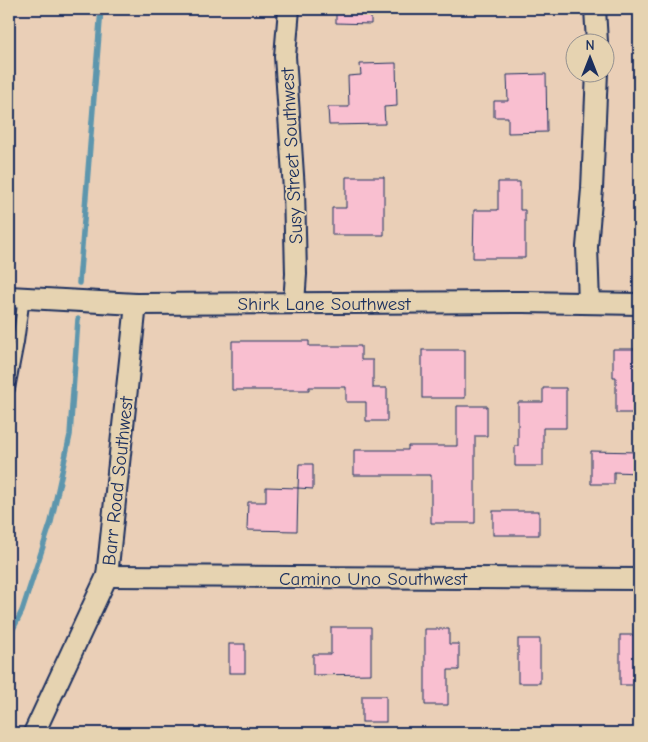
<svg xmlns="http://www.w3.org/2000/svg" width="648" height="742" font-family="'Comic Neue',sans-serif">
  <style>
    .lines { fill: none; stroke-linecap: round; stroke-linejoin: round }
    .stream { stroke: #5d96ad; stroke-width: 5.5 }
    .building { fill: #f9bfd0; stroke: #1b2f5e }
    .lane-casing { stroke: #1b2f5e; stroke-width: 14 }
    .street-casing { stroke: #1b2f5e; stroke-width: 24 }
    .lane { stroke: #e6d3b1; stroke-width: 10 }
    .street { stroke: #e6d3b1; stroke-width: 20 }
    .labels { text-anchor: middle; stroke-width: 4; stroke-linejoin: round; paint-order: stroke }
    .street-label { font-size: 19px; fill: #1b2f5e; stroke: #e6d3b1 }
  </style>
  <rect width="100%" height="100%" fill="#eacfb7"/>
  <filter id="ink" filterUnits="userSpaceOnUse"><feTurbulence type="fractalNoise" baseFrequency=".02" numOctaves="2"/><feDisplacementMap in="SourceGraphic" scale="10" xChannelSelector="R" yChannelSelector="G"/><feConvolveMatrix kernelMatrix="1 2 1 2 8 2 1 2 1" color-interpolation-filters="sRGB"/></filter>
  <g filter="url(#ink)">
    <g class="lines">
      <!-- stream -->
      <g class="stream">
        <polyline points="79,283 101,9"/>
        <polyline points="9,637 22,611 51,522 70,435 78,319"/>
      </g>
    </g>
    <!-- building -->
    <g class="building">
      <polygon points="336,9 371,9 371,24 336,23"/>
      <polygon points="396,63 397,106 384,107 385,124 329,125 328,107 349,107 348,76 361,75 360,64"/>
      <polygon points="546,74 547,132 508,133 508,117 494,117 494,101 508,101 507,75"/>
      <polygon points="346,177 384,177 384,235 332,235 332,208 346,208"/>
      <polygon points="498,182 520,182 520,210 525,210 525,258 473,258 474,210 498,210"/>
      <polygon points="232,341 309,341 309,346 361,346 361,360 373,360 373,388 387,388 387,421 366,421 366,402 346,402 346,387 309,387 309,390 232,390"/>
      <polygon points="613,349 639,349 639,413 616,413 616,377 613,377"/>
      <rect x="422" y="350" width="43" height="48"/>
      <polygon points="543,388 566,388 566,428 543,428 543,466 515,466 515,446 518,446 518,402 543,402"/>
      <polygon points="457,406 487,406 487,436 475,436 475,523 431,523 431,475 354,475 354,450 408,450 408,446 457,446"/>
      <polygon points="591,451 639,452 639,473 614,472 614,484 591,484"/>
      <polygon points="299,464 313,464 313,489 298,488 297,531 247,530 248,502 266,502 266,487 298,488"/>
      <rect x="493" y="511" width="46" height="24"/>
      <polygon points="331,627 371,627 371,674 313,675 313,654 331,654"/>
      <polygon points="425,629 449,629 449,644 459,644 459,670 448,670 448,705 425,705"/>
      <rect x="620" y="635" width="19" height="50"/>
      <rect x="518" y="639" width="22" height="44"/>
      <rect x="229" y="644" width="16" height="29"/>
      <rect x="362" y="696" width="24" height="26"/>
    </g>
    <g class="lines">
      <defs>
        <polyline id="lane" points="9,389 18,342 24,297"/>
        <g id="street">
          <polyline points="289,9 285,56 294,190 296,274 294,303"/>
          <polyline points="595,9 597,42"/>
          <polyline points="9,297 136,304 524,302 639,304"/>
          <polyline points="589,303 587,247 592,189 597,72"/>
          <polyline points="107,576 639,579"/>
          <polyline points="34,733 107,576 136,304"/>
        </g>
      </defs>
      <!-- lane casing -->
      <use href="#lane" class="lane-casing"/>
      <!-- street casing -->
      <use href="#street" class="street-casing"/>
      <!-- lane -->
      <use href="#lane" class="lane"/>
      <!-- street -->
      <use href="#street" class="street"/>
    </g>
  </g>
  <g class="labels">
    <!-- street labels -->
    <g class="street-label">
      <text transform="translate(291 156) rotate(-93)" y="7">Susy Street Southwest</text>
      <text x="324" y="310">Shirk Lane Southwest</text>
      <text transform="translate(117 481) rotate(-84)" y="7">Barr Road Southwest</text>
      <text x="373" y="585">Camino Uno Southwest</text>
    </g>
  </g>
  <!-- margin -->
  <rect width="648" height="742" fill="none" stroke="#e6d3b1" stroke-width="30"/>
  <rect x="15" y="15" width="618" height="712" fill="none" stroke="#1b2f5e" stroke-width="2" filter="url(#ink)"/>
  <!-- north arrow -->
  <g transform="translate(590 58)"><circle r="24" fill="#e6d3b1" stroke="#959190"/>
  <path d="M0-4L9 19L0 12L-9 19Z" fill="#1b2f5e"/>
  <text y="-8" font-size="14" font-weight="bold" text-anchor="middle" fill="#1b2f5e">N</text>
  </g>
</svg>
